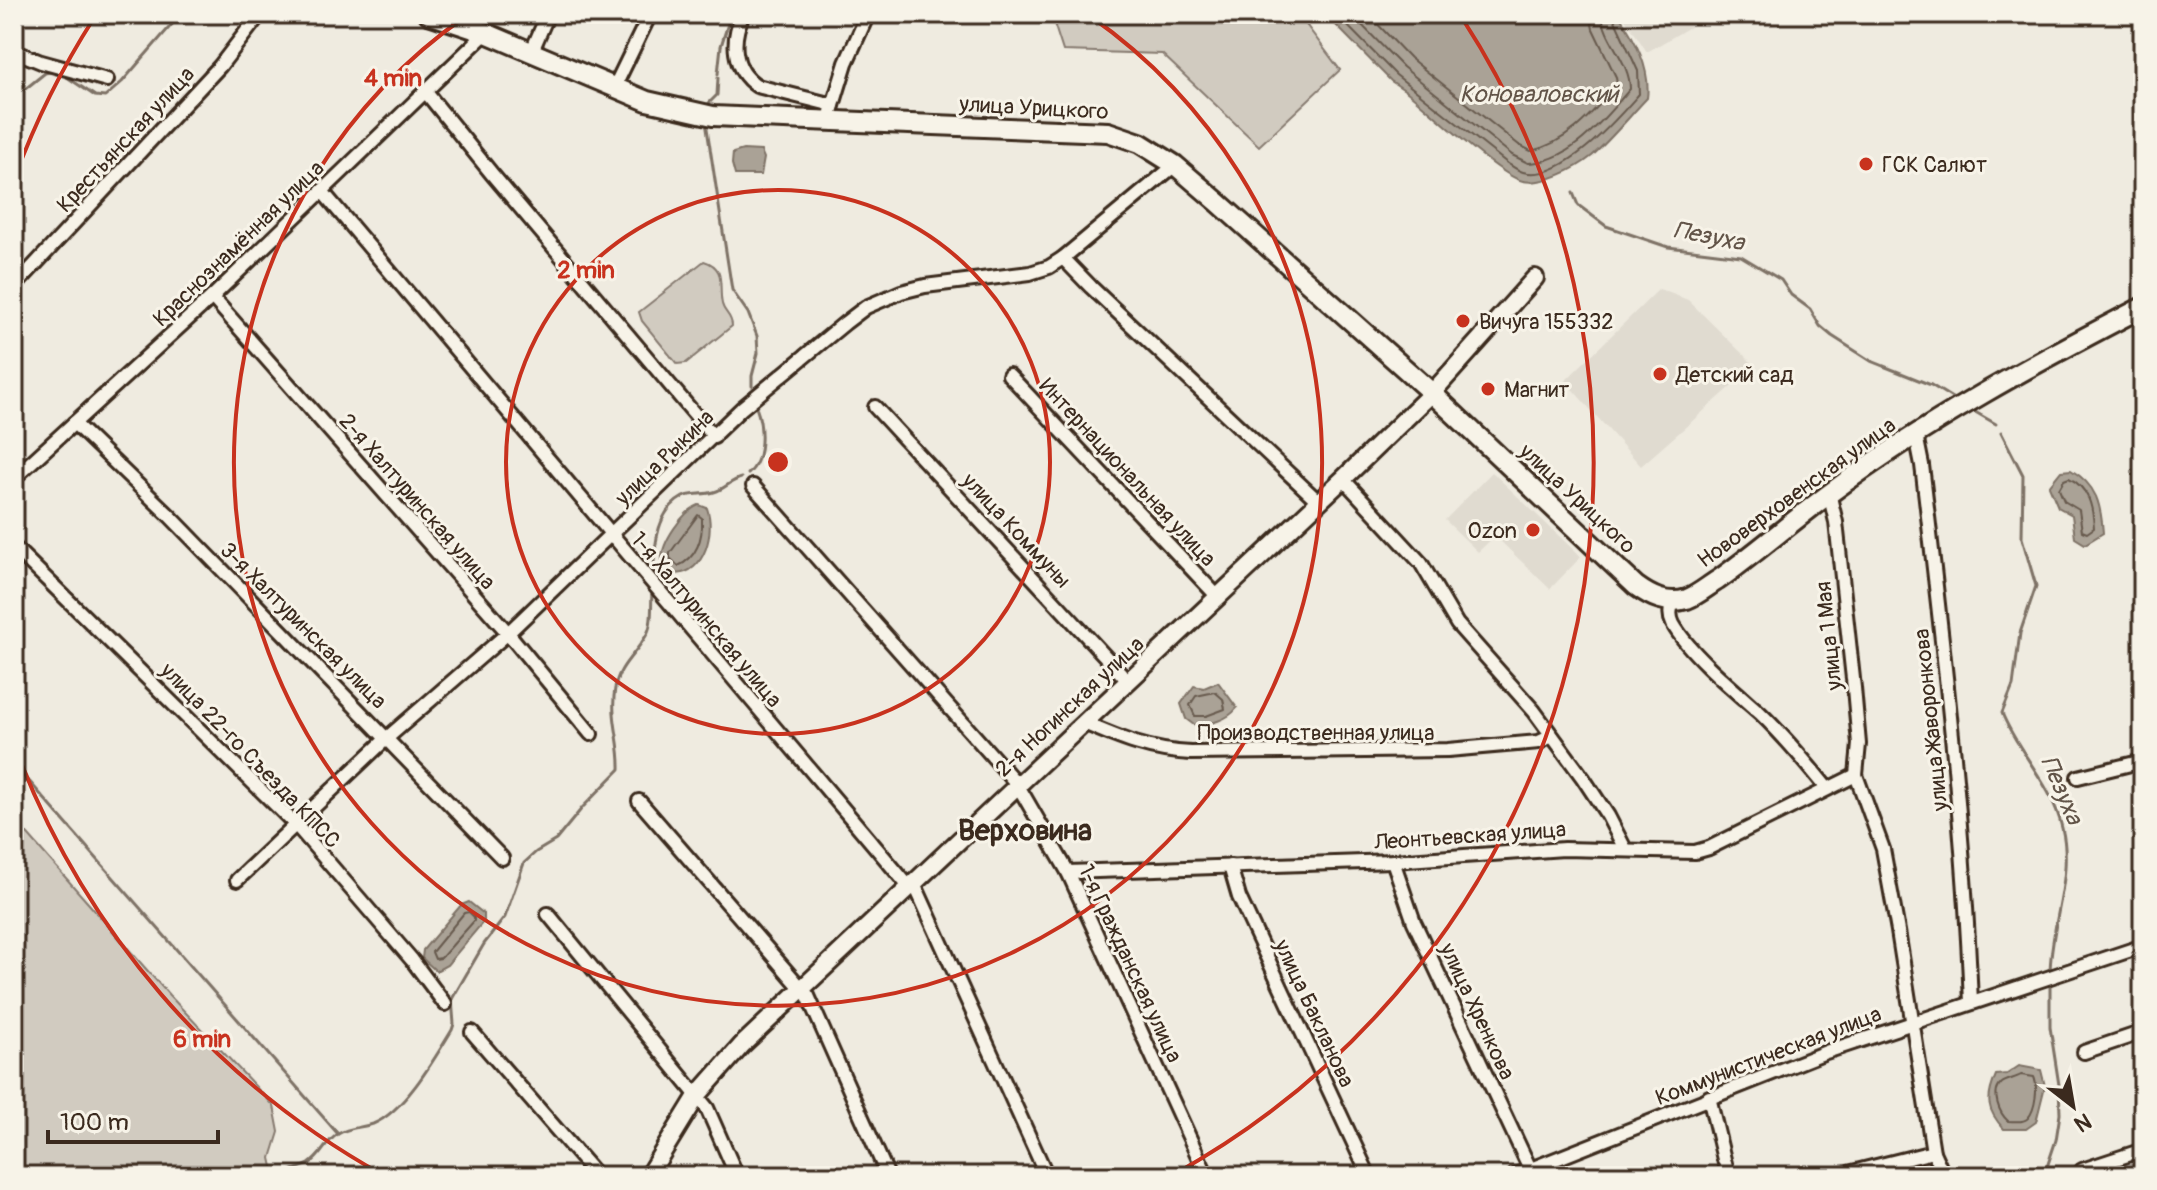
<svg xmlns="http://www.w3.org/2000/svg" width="2157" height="1190" font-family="Pangolin,sans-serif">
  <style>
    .built { fill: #e0dbd0 }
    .green { fill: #d1cbc0; stroke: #867a6f; stroke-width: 2 }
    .water { fill: #aaa296; stroke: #7e7266; stroke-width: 2 }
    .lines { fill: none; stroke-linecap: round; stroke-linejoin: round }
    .shore { stroke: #675a4e; stroke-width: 2 }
    .stream { stroke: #7e7266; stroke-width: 3 }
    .minor-casing { stroke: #3b2a1e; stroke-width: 18 }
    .tertiary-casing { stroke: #3b2a1e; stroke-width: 22 }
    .secondary-casing { stroke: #3b2a1e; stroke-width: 24 }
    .minor { stroke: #f7f3e8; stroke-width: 12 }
    .tertiary { stroke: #f7f3e8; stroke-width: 16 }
    .secondary { stroke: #f7f3e8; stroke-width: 18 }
    .ring { fill: none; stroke: #c8321e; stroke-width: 4 }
    .poi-dot { fill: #c8321e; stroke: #f7f3e8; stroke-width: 3 }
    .labels { text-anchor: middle; stroke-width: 6; stroke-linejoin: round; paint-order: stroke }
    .street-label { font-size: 22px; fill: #3b2a1e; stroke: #f7f3e8 }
    .poi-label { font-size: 22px; fill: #3b2a1e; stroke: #f7f3e8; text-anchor: start }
    .water-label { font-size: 24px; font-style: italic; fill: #625448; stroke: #f7f3e8 }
    .district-label { font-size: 30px; font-weight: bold; fill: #3b2a1e; stroke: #f7f3e8 }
    .centre { fill: #c8321e; stroke: #f7f3e8; stroke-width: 4 }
    .ring-label { font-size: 24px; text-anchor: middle; font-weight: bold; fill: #c8321e; stroke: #f7f3e8; stroke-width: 6; stroke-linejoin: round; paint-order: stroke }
  </style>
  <rect width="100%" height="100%" fill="#efebe0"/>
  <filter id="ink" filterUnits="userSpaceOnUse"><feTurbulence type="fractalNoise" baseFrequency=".0125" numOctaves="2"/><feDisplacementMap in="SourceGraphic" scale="16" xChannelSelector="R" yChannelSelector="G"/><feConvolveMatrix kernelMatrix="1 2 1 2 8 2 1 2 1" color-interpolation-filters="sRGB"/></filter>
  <g filter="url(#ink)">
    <!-- built -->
    <g class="built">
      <polygon points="1622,14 1712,14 1647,52"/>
      <polygon points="1659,289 1688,300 1755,366 1641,466 1565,381"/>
      <polygon points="1492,472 1581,557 1550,589 1495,536 1478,552 1445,520"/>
    </g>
    <!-- green -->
    <g class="green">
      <polygon points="1051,14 1298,14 1340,70 1259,146 1162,54 1063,51"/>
      <path d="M704,261C727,268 718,286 722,304C724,313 732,315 732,326L686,363L677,364L642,321L639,312Z"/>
      <polygon points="14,819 169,995 274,1106 279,1132 271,1158 273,1167 280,1176 14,1176"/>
    </g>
    <!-- water -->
    <g class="water">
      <path d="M1325,14H1618C1634,37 1651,69 1647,98C1629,117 1611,139 1592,156C1576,169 1544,185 1523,181C1499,176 1429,109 1406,91L1391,81Z"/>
      <polygon points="743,150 761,151 764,158 761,175 735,175 732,164 733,153"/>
      <path d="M2071,470C2097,485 2101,505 2103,533L2085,544L2075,538L2072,515L2058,507L2049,486L2061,471Z"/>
      <path d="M699,505L707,508C715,531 706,572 676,574L662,560C661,543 683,511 699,505Z"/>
      <path d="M1218,682L1237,708C1227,721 1210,724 1194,725L1186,719L1181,704L1194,686L1204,688Z"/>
      <polygon points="469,902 484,914 484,921 447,965 436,971 422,958 423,950 461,905"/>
      <path d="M2019,1066L2041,1070L2045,1086L2036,1122L2026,1129H2004C1986,1110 1986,1098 1996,1075L2007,1074Z"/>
    </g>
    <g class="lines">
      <!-- shore -->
      <g class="shore">
        <path d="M1336,14L1396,75L1507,163C1512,166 1518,171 1523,172C1562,183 1616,120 1639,94L1638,71L1612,14"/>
        <path d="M1351,14L1403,67L1512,155L1528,163C1572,162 1603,119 1630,89C1630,61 1604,41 1602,14"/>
        <path d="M1368,14L1410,58L1519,145L1531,151C1569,142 1592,113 1617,85L1616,77L1593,29L1590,14"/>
        <path d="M2069,478C2089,488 2093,507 2094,528L2087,533L2082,531L2079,510L2064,501L2059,489L2064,480Z"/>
        <path d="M698,515L702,518C703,538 697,558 678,566L670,558V553Z"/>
        <polygon points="1215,692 1223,699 1225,709 1206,716 1195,716 1190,705 1196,696"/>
        <polygon points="469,912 474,917 474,921 441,958 435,959 432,952 464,913"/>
        <path d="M2021,1075L2034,1077C2038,1086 2036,1109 2028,1118C2024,1123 2014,1121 2008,1121C2000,1114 1990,1093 2002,1083C2006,1080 2016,1078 2021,1075Z"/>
      </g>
      <!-- stream -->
      <g class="stream">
        <polyline points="61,73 95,96 105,97 122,82 181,14"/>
        <polyline points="718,74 721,46 731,14"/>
        <polyline points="14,98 45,73 54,71"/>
        <polyline points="709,103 717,95 718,78"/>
        <polyline points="706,122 732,290 748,313 757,336 758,353 752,376 752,386"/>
        <polyline points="1573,193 1578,205 1606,226 1668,247 1741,256 1781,280 1791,295 1810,309 1820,326 1832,336 1871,361 1931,385 1957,401"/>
        <polyline points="1970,409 1996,424"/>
        <path d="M2001,432L2023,475L2022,538L2036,586L2020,633L2013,686L2002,713C2018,753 2052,784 2062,828C2074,876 2050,925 2050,974"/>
        <path d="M748,474C765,460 763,425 756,407"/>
        <path d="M653,575C655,548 655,512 683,497C692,493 704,495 714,492C725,489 730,481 741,478"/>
        <polyline points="14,764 338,1134"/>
        <path d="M282,1176C292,1168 300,1169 309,1164C322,1156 325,1142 338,1134C349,1127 361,1128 373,1124C404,1112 435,1058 452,1030L454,1024L452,999L484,944L505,917L524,863L536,852L556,840L583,807L620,769C621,741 610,719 615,688C618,666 637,653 647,634C653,622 651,605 652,591"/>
        <polyline points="2044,1176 2056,1140 2060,1114 2059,1085 2050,1027 2050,982"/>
      </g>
      <defs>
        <g id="minor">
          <path d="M743,14C731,40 732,69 757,86L833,105"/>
          <polyline points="14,51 41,62 107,80"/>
          <polyline points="531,53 548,14"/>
          <polyline points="614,88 650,14"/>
          <polyline points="425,91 492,174 714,437"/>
          <polyline points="831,112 846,63 868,14"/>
          <polyline points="322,191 910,888"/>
          <polyline points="1063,258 1091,287 1319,502"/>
          <polyline points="14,287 220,66 260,14"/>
          <polyline points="212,297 508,633 591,734"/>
          <polyline points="1009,375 1218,597"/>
          <polyline points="875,407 1128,681"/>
          <polyline points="74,423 170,516 502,858"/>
          <path d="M1916,435L1922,465C1943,644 1964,823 1971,1003"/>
          <polyline points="14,478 212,297 486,33"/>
          <polyline points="1343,479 1421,563 1457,624 1534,711 1583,778 1608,816 1625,849"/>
          <polyline points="753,486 1017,784 1068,872 1207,1176"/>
          <polyline points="1829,493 1836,522 1854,688 1859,744 1856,775 1883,849 1898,931 1933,1152 1944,1176"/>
          <polyline points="14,547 297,826 412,960 445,1004"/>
          <path d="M1673,601C1670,610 1669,616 1673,624C1689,653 1735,691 1760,713C1784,736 1805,761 1826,787"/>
          <path d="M1084,723C1121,739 1150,751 1191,753L1448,750L1539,742L1552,736"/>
          <polyline points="2078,777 2143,761"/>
          <polyline points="639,801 808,996 888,1176"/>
          <polyline points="1393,861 1414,922 1532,1173"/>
          <polyline points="1230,866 1239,897 1369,1176"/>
          <polyline points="1068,872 1393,861 1564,849 1695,852 1709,848 1856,775"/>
          <polyline points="237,880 387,738 508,633 742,408 845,323 866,307 901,292 925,286 1030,273 1049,267 1063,258 1175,165"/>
          <polyline points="914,883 1047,1176"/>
          <polyline points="548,914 707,1108 737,1176"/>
          <polyline points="472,1032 597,1176"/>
          <polyline points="2084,1052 2143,1032"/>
          <polyline points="1709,1097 1728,1176"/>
          <polyline points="2082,1170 2143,1150"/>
          <polyline points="1513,1176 1826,1052 2143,946"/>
          <polyline points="1836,1176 1933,1152"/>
        </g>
        <polyline id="tertiary" points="648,1176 697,1096 742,1045 1343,479 1432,393 1535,278"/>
        <path id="secondary" d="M429,14L486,33L647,101L713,116L1108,132L1140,143L1175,165L1219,203L1432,393L1636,586C1651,597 1667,605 1687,599C1698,595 1708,586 1718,580C1756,553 1791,522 1829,494C1927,421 2035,363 2143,307"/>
      </defs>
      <!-- minor casing -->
      <use href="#minor" class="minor-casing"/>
      <!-- tertiary casing -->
      <use href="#tertiary" class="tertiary-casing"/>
      <!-- secondary casing -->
      <use href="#secondary" class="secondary-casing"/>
      <!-- minor -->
      <use href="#minor" class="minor"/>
      <!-- tertiary -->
      <use href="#tertiary" class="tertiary"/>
      <!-- secondary -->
      <use href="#secondary" class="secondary"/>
    </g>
  </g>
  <!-- distance rings -->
  <g class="ring">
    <circle cx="778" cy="462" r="272"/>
    <path d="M1090 16A544 544 0 1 1 466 16"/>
    <path d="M383 1175A815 815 0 0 1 15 747M15 177A815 815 0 0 1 94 18M1462 18A815 815 0 0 1 1173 1175"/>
  </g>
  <!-- markers -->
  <g class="poi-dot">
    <circle cx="1866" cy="164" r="8"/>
    <circle cx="1463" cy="321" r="8"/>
    <circle cx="1660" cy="374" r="8"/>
    <circle cx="1488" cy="389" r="8"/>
    <circle cx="1533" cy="530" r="8"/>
  </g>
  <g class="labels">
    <!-- street labels -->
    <g class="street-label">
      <text transform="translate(1034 107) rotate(3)" y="8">улица Урицкого</text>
      <text transform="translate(125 139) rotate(-47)" y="8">Крестьянская улица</text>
      <text transform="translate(238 243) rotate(-44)" y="8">Краснознамённая улица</text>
      <text transform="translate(664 457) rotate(-44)" y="8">улица Рыкина</text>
      <text transform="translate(1128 472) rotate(47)" y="8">Интернациональная улица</text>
      <text transform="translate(1796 492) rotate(-36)" y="8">Нововерховенская улица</text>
      <text transform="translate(1578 498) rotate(43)" y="8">улица Урицкого</text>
      <text transform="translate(418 501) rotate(49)" y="8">2-я Халтуринская улица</text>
      <text transform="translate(1017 530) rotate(47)" y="8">улица Коммуны</text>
      <text transform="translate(707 619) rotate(50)" y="8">1-я Халтуринская улица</text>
      <text transform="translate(304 625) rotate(45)" y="8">3-я Халтуринская улица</text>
      <text transform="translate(1828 636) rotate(-96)" y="8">улица 1 Мая</text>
      <text transform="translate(1069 706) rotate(-43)" y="8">2-я Ногинская улица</text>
      <text transform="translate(1930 720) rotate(-96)" y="8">улица Жаворонкова</text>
      <text x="1316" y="740">Производственная улица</text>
      <text transform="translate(251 755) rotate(46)" y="8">улица 22-го Съезда КПСС</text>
      <text transform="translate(1470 835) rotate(-4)" y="8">Леонтьевская улица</text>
      <text transform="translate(1131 963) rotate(65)" y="8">1-я Гражданская улица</text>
      <text transform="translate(1478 1011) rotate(65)" y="8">улица Хренкова</text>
      <text transform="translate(1315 1013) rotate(65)" y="8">улица Бакланова</text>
      <text transform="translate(1768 1055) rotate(-21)" y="8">Коммунистическая улица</text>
    </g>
    <!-- poi labels -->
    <g class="poi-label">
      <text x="1882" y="172">ГСК Салют</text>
      <text x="1479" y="329">Вичуга 155332</text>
      <text x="1676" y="382">Детский сад</text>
      <text x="1504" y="397">Магнит</text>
      <text x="1517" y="538" text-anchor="end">Ozon</text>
    </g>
    <!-- water labels -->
    <g class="water-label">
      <text x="1539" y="102">Коноваловский</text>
      <text transform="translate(1709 236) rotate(11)" y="8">Пезуха</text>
      <text transform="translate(2062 790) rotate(67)" y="8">Пезуха</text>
    </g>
    <!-- district labels -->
    <g class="district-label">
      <text x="1025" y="840">Верховина</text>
    </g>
  </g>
  <circle cx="778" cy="462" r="12" class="centre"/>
  <g class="ring-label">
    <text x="393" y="86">4 min</text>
    <text x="586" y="278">2 min</text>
    <text x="202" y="1047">6 min</text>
  </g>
  <!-- margin -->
  <rect width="2157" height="1190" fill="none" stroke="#f7f3e8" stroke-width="48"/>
  <rect x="24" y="24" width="2109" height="1142" fill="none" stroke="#3b2a1e" stroke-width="3" filter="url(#ink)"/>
  <!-- north arrow -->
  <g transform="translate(2073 1106) rotate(149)" stroke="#f7f3e8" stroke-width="6" paint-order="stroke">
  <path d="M0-6L14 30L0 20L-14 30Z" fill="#3b2a1e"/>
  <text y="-12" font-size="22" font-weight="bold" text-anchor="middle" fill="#3b2a1e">N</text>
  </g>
  <!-- scale -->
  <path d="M48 1130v12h170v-12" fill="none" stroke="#3b2a1e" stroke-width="4"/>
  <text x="60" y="1130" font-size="24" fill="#3b2a1e" stroke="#f7f3e8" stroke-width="6" paint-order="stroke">100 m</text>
</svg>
